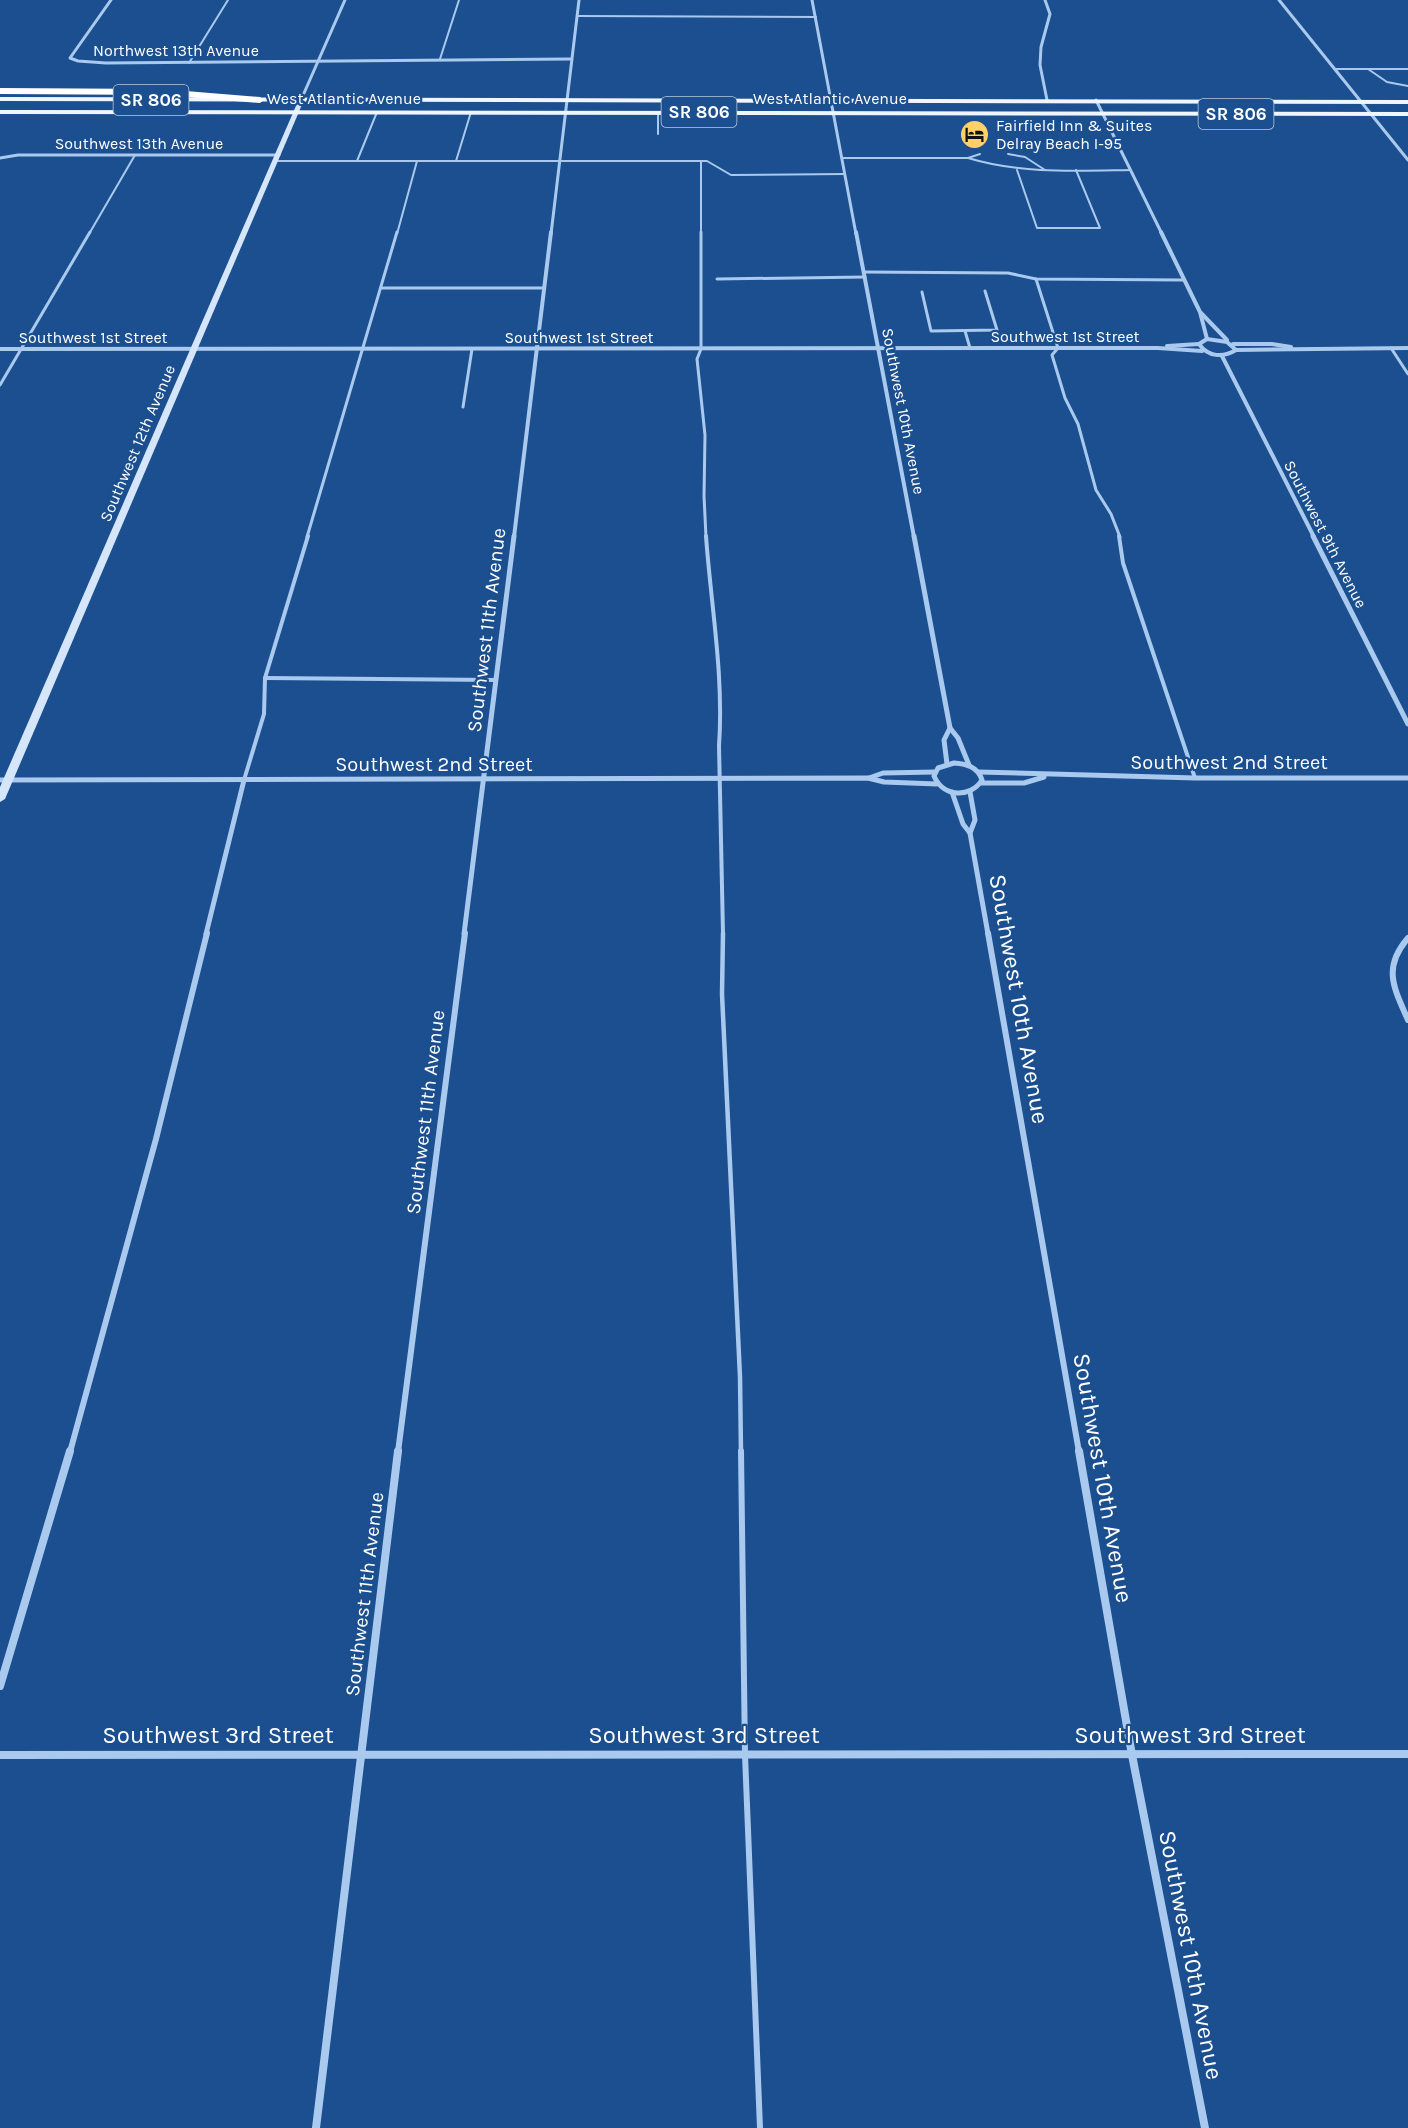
<svg xmlns="http://www.w3.org/2000/svg" width="1408" height="2128" font-family="Karla,sans-serif">
  <style>
    .lines { fill: none; stroke-linecap: round; stroke-linejoin: round }
    .lane-far4 { stroke: #a9c9ee; stroke-width: 2 }
    .lane-far3 { stroke: #a9c9ee; stroke-width: 3 }
    .lane-far2 { stroke: #a9c9ee; stroke-width: 4 }
    .lane-far1 { stroke: #a9c9ee; stroke-width: 4.5 }
    .lane { stroke: #a9c9ee; stroke-width: 6 }
    .street-far4 { stroke: #a9c9ee; stroke-width: 3 }
    .street-far3 { stroke: #a9c9ee; stroke-width: 4 }
    .street-far2 { stroke: #a9c9ee; stroke-width: 5 }
    .street-far1 { stroke: #a9c9ee; stroke-width: 6 }
    .street { stroke: #a9c9ee; stroke-width: 8 }
    .secondary { fill: #d6e6fa; fill-rule: evenodd }
    .primary { fill: #f0f6ff; fill-rule: evenodd }
    .highway { fill: #fff; fill-rule: evenodd }
    .labels { text-anchor: middle; stroke-width: 4.5; stroke-linejoin: round; paint-order: stroke }
    .far-street-label { font-size: 16px; fill: #fff; stroke: #1b4f8f }
    .far-poi-label { font-size: 16px; fill: #fff; stroke: #1b4f8f; text-anchor: start }
    .shield { fill: #1b4f8f; stroke: #bbcadd; stroke-width: 1.5 }
    .shield-label { font-size: 18px; font-weight: bold; fill: #fff }
    .street-label { font-size: 20px; fill: #fff; stroke: #1b4f8f }
    .near-street-label { font-size: 24px; fill: #fff; stroke: #1b4f8f }
  </style>
  <rect width="100%" height="100%" fill="#1b4f8f"/>
  <g class="lines">
    <!-- lane-far4 -->
    <g class="lane-far4">
      <polyline points="577,16 816,17"/>
      <polyline points="440,59 459,0"/>
      <polyline points="189,63 228,0"/>
      <polyline points="1335,69 1408,69"/>
      <polyline points="1368,69 1387,82 1408,86"/>
      <polyline points="658,112 658,134"/>
      <polyline points="1008,154 1025,157 1045,170"/>
      <path d="M842,158H968C1021,174 1075,171 1130,170"/>
      <polyline points="968,158 980,154"/>
      <polyline points="276,161 707,161 731,175 845,174"/>
      <polyline points="357,161 377,112"/>
      <polyline points="456,161 471,112"/>
      <polyline points="701,161 701,234"/>
      <polyline points="1017,170 1037,228 1100,228 1076,170"/>
      <polyline points="89,234 135,155"/>
      <polyline points="397,234 417,161"/>
    </g>
    <!-- lane-far3 -->
    <g class="lane-far3">
      <polyline points="701,232 701,349 697,359 705,435 704,496 706,537"/>
      <polyline points="864,272 1008,273 1036,279 1184,280"/>
      <polyline points="717,279 865,277"/>
      <polyline points="1036,279 1058,348 1052,355 1065,398 1078,424 1096,490 1111,514 1120,537"/>
      <polyline points="381,288 543,288"/>
      <polyline points="922,292 931,331 997,330 985,291"/>
      <polyline points="965,331 970,348"/>
      <polyline points="1391,348 1408,374"/>
      <polyline points="0,385 90,232"/>
      <polyline points="463,407 472,349"/>
      <polyline points="307,537 397,232"/>
    </g>
    <!-- lane-far2 -->
    <g class="lane-far2">
      <path d="M706,536C711,606 724,675 719,746L723,934"/>
      <polyline points="1119,536 1123,563 1195,778"/>
      <polyline points="265,678 496,680"/>
      <polyline points="244,780 264,714 265,678 308,536"/>
    </g>
    <!-- lane-far1 -->
    <polyline class="lane-far1" points="723,933 722,994 740,1377 741,1452"/>
    <!-- lane -->
    <polyline class="lane" points="741,1451 745,1755 760,2128"/>
    <!-- street-far4 -->
    <g class="street-far4">
      <polyline points="111,0 70,58 78,61 106,63 571,59"/>
      <polyline points="812,0 856,234"/>
      <polyline points="1045,0 1050,14 1041,47 1040,65 1047,100"/>
      <polyline points="1279,0 1408,160"/>
      <polyline points="301,100 345,0"/>
      <polyline points="1096,100 1162,234"/>
      <polyline points="0,158 18,155 279,155"/>
      <polyline points="551,234 579,0"/>
    </g>
    <!-- street-far3 -->
    <g class="street-far3">
      <polyline points="856,232 914,537"/>
      <polyline points="1161,232 1200,312 1207,339"/>
      <polyline points="1201,313 1227,340"/>
      <path d="M1207,339L1227,342L1236,350C1223,358 1208,357 1199,344Z"/>
      <polyline points="1233,344 1272,344 1291,347"/>
      <polyline points="1167,346 1199,344"/>
      <polyline points="0,349 1158,348 1202,351"/>
      <polyline points="1236,350 1408,348"/>
      <polyline points="1222,356 1314,537"/>
      <polyline points="514,537 551,232"/>
    </g>
    <!-- street-far2 -->
    <g class="street-far2">
      <polyline points="914,536 950,728 958,738 969,765"/>
      <polyline points="1313,536 1408,724"/>
      <path d="M954,763C967,764 978,767 982,780C970,799 943,797 934,776L938,768Z"/>
      <polyline points="947,764 944,740 950,728"/>
      <polyline points="979,772 1195,778 1408,778"/>
      <polyline points="869,778 883,773 935,772"/>
      <polyline points="0,780 868,778 884,782 937,784"/>
      <polyline points="981,783 1024,783 1044,777"/>
      <polyline points="952,792 963,824 970,833 988,934"/>
      <polyline points="970,792 975,820 970,833"/>
      <polyline points="206,934 244,780"/>
      <polyline points="464,934 514,536"/>
    </g>
    <!-- street-far1 -->
    <g class="street-far1">
      <polyline points="988,933 1079,1452"/>
      <path d="M1408,938C1382,968 1394,988 1408,1020"/>
      <polyline points="70,1452 156,1139 207,933"/>
      <polyline points="398,1452 465,933"/>
    </g>
    <!-- street -->
    <g class="street">
      <polyline points="1079,1451 1132,1755 1205,2128"/>
      <polyline points="0,1686 70,1451"/>
      <polyline points="0,1755 1408,1754"/>
      <polyline points="316,2128 398,1451"/>
    </g>
    <!-- secondary -->
    <polygon class="secondary" points="299,99 304,100 5,799 0,802 0,787"/>
    <!-- primary -->
    <g class="primary">
      <polygon points="0,97 1408,100 1408,104 0,101"/>
      <polygon points="0,110 1408,112 1408,116 0,114"/>
    </g>
    <!-- highway -->
    <polygon class="highway" points="0,88 161,89 260,97 264,100 260,103 161,95 0,94"/>
  </g>
  <!-- icons -->
  <defs>
    <symbol id="hotel-disc" viewBox="-11 -11 22 22"><circle r="9.5" fill="#ffd166" stroke="#1b4f8f"/><path d="M-6-4.5h1.5V1H6V5H4.5V3h-9V5H-6ZM-4 0a1.8 1.8 0 1 1 3.6 0ZM.5 0V-2.5h3Q6-2.5 6 0Z" fill="#111"/></symbol>
  </defs>
  <g fill-rule="evenodd">
    <use href="#hotel-disc" x="958" y="118" width="33" height="33"/>
  </g>
  <g class="labels">
    <!-- far-street labels -->
    <g class="far-street-label">
      <text x="176" y="56">Northwest 13th Avenue</text>
      <text x="344" y="104">West Atlantic Avenue</text>
      <text x="830" y="104">West Atlantic Avenue</text>
      <text x="139" y="149">Southwest 13th Avenue</text>
      <text x="1065" y="342">Southwest 1st Street</text>
      <text x="93" y="343">Southwest 1st Street</text>
      <text x="579" y="343">Southwest 1st Street</text>
      <text transform="translate(904 411) rotate(79)" y="6">Southwest 10th Avenue</text>
      <text transform="translate(137 443) rotate(-67)" y="6">Southwest 12th Avenue</text>
      <text transform="translate(1326 534) rotate(63)" y="6">Southwest 9th Avenue</text>
    </g>
    <!-- far-poi labels -->
    <g class="far-poi-label">
      <text x="996" y="131">Fairfield Inn &amp; Suites<tspan x="996" dy="18">Delray Beach I-95</tspan></text>
    </g>
    <!-- shield labels -->
    <g class="shield">
      <rect x="113.5" y="85" width="75" height="30" rx="4.5"/>
      <rect x="661.5" y="97" width="75" height="30" rx="4.5"/>
      <rect x="1198.5" y="99" width="75" height="30" rx="4.5"/>
    </g>
    <g class="shield-label">
      <text x="151" y="106">SR 806</text>
      <text x="699" y="118">SR 806</text>
      <text x="1236" y="120">SR 806</text>
    </g>
    <!-- street labels -->
    <g class="street-label">
      <text transform="translate(486 630) rotate(-83)" y="7">Southwest 11th Avenue</text>
      <text x="1229" y="769">Southwest 2nd Street</text>
      <text x="434" y="771">Southwest 2nd Street</text>
      <text transform="translate(425 1112) rotate(-83)" y="7">Southwest 11th Avenue</text>
      <text transform="translate(364 1594) rotate(-83)" y="7">Southwest 11th Avenue</text>
    </g>
    <!-- near-street labels -->
    <g class="near-street-label">
      <text transform="translate(1019 999) rotate(80)" y="8">Southwest 10th Avenue</text>
      <text transform="translate(1103 1478) rotate(80)" y="8">Southwest 10th Avenue</text>
      <text x="218" y="1743">Southwest 3rd Street</text>
      <text x="704" y="1743">Southwest 3rd Street</text>
      <text x="1190" y="1743">Southwest 3rd Street</text>
      <text transform="translate(1191 1955) rotate(79)" y="8">Southwest 10th Avenue</text>
    </g>
  </g>
</svg>
